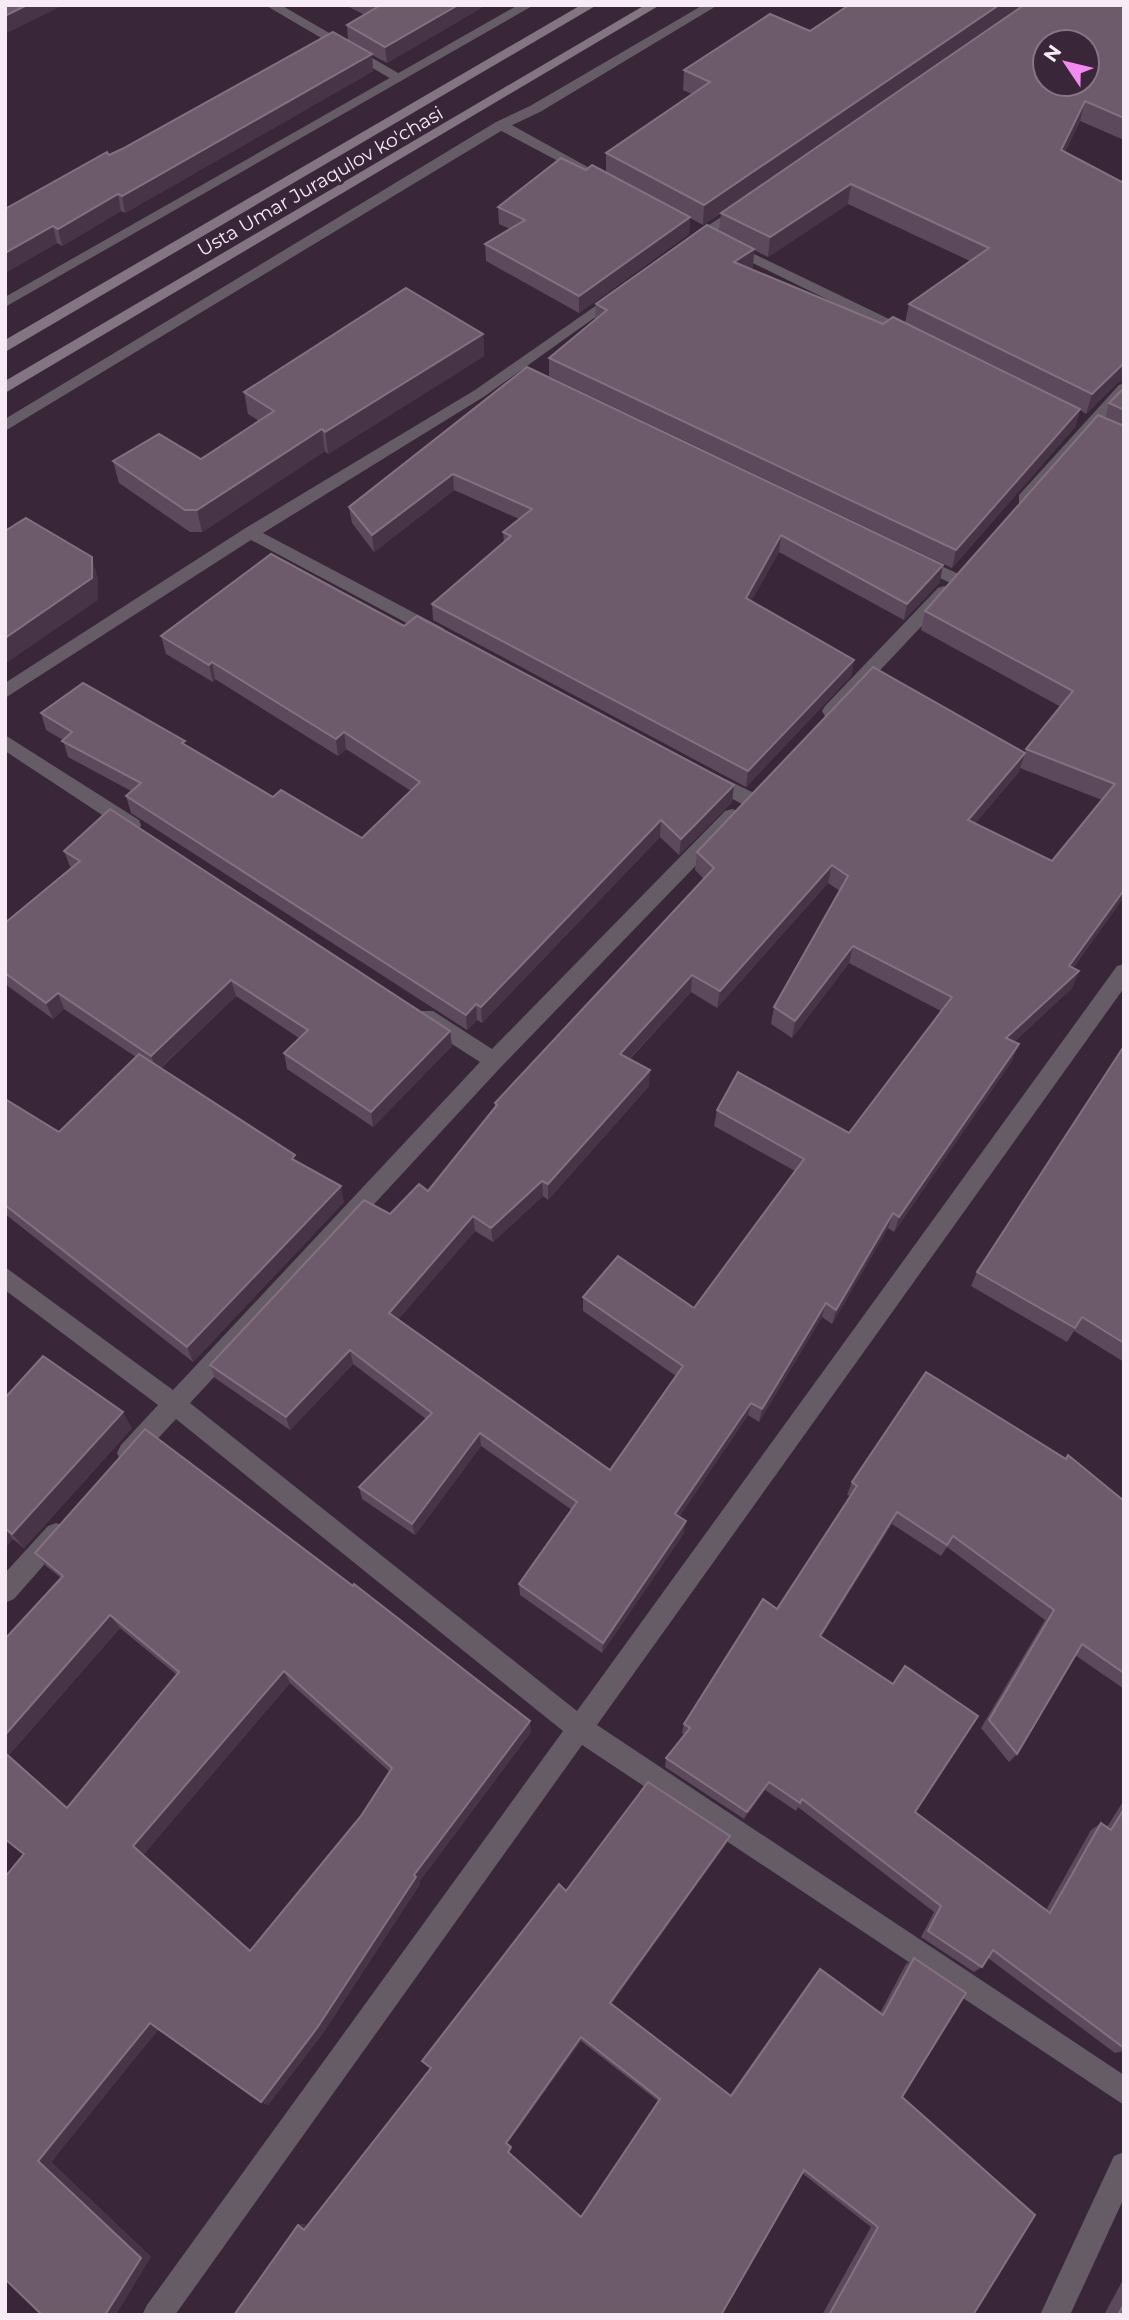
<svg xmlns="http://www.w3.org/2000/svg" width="1129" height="2320" font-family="Montserrat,sans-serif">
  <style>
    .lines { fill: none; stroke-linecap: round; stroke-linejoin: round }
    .lane { fill: #665c65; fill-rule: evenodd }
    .street { fill: #665c65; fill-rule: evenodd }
    .secondary { fill: #847583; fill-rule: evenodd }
    .wall { fill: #5d495c; fill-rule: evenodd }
    .shaded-wall { fill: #473447 }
    .building { fill: #6d5b6c; stroke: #837182; stroke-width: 2; fill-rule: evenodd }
    .labels { text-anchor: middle; stroke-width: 6; stroke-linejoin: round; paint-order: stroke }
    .far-street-label { font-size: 19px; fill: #f7ebf6; stroke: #392739 }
  </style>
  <rect width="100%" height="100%" fill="#392739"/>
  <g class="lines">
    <!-- lane -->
    <g class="lane">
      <polygon points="518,5 534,5 5,307 5,297"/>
      <polygon points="703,5 718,5 540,112 506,128 5,431 5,419 496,122 530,106"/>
    </g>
    <!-- street -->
    <g class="street">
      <polygon points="265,5 281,5 405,77 393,80"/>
      <polygon points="496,122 506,122 604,176 592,179 496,128"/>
      <polygon points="743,203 748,204 748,210 694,247 684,247 684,241"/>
      <polygon points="727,241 914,331 917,334 909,339 904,337 722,248 722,242"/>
      <polygon points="617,291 624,295 622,298 485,396 263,533 443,628 446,632 443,636 431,636 251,540 5,698 5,683 244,529 475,390"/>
      <polygon points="1124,383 1124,398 1031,503 1019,503 1019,495 1119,385"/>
      <polygon points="917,555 961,575 963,579 955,585 911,565 909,561"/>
      <polygon points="944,586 952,592 950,596 837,716 825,716 822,711 825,706 938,588"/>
      <polygon points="5,735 139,820 141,825 139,830 125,830 5,751"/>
      <polygon points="709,771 756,794 758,799 756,804 742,804 703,783 700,778 703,773"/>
      <polygon points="732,809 739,811 741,816 739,821 501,1067 190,1403 577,1711 1117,966 1124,964 1124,988 597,1725 1124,2075 1124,2105 582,1745 175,2315 142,2315 147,2305 563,1731 176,1419 137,1461 129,1464 121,1461 117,1453 121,1445 158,1405 5,1290 5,1267 173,1390 480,1062 419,1023 416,1017 419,1011 433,1011 492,1049 725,811"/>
      <polygon points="56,1523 64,1526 68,1534 64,1542 14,1599 5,1603 5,1573 48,1526"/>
      <polygon points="1124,2152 1124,2198 1070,2315 1040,2315 1114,2156"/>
    </g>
    <!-- secondary -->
    <g class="secondary">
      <polygon points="581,5 597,5 5,352 5,340"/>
      <polygon points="645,5 660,5 5,393 5,381"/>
    </g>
  </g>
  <!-- wall -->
  <g class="wall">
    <polygon points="345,5 486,5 387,63 372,55 373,71 125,213 121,211 62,246 57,243 5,273 5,209 109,155 348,41 347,25 365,15"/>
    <path d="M1124,5V140L1080,121L1065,152L1117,383L1086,414L1080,410L1075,427L952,568L549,376V358L595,319L596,304L719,231L721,213L703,225L690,218L689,234L579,313L486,261L485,244L510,229L499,224L498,207L586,170L606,173V153L692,94L683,90L684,70L810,31ZM848,204L970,261L909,304L905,323L883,324L750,269L753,267L754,250L768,257Z"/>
    <polygon points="483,334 484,356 328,454 325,451 202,532 190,532 119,483 113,461 201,459 259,421 248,414 244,392"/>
    <polygon points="527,367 940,582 904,620 779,552 751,601 854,660 851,676 746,787 433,620 432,604 504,542 503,532 519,519 454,490 374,552 352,523 349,507"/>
    <path d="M1124,388V897L1073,968L1079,971L1072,988L1014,1042L1012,1061L894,1232L888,1228L832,1324L822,1317L759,1422L748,1415L679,1517L684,1533L602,1653L520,1595L519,1584L572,1510L481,1446L415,1535L362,1499L359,1487L426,1419L353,1364L290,1430L215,1378L210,1365L390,1214L428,1191L495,1107V1103L704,879L695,870L697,852L1025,753L1026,749L1061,707L921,630L925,611L1105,418L1109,403ZM1020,768L1102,800L1052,861L975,823L1019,772ZM828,883L840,891L774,1007L771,1024L792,1038L849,963L941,1011L849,1133L717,1110L714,1126L795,1171L694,1308L583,1297V1311L676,1376L610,1470L398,1319L475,1231L493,1242L543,1196L548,1200L649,1086L630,1059L691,992L717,1008Z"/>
    <polygon points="404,626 734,785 732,802 679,855 660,837 482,1023 477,1020 467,1030 131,813 126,796 131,791 68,757 63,740 46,730 41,713 186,746 273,797 362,838 411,791 346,749 338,756 215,679 213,682 166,654 161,636"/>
    <polygon points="64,851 450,1031 452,1046 373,1127 287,1069 284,1053 299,1038 236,996 161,1068 296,1161 344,1202 193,1362 5,1214 5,1099 59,1132 136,1057 64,1009 53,1019 5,984 5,923 71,869"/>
    <polygon points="1124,1046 1124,1362 1074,1331 1067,1342 971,1286 977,1272"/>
    <polygon points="5,1398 132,1428 24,1548 13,1539 5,1547"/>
    <polygon points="852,1482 1124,1501 1124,1689 1075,1655 1017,1754 1009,1762 981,1728 1045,1620 947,1547 941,1556 892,1524 821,1637 915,1812 1046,1910 1091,1830 1101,1823 1107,1827 1124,1800 1124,2051 1115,2053 988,1958 982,1967 974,1972 921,1937 934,1912 798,1807 796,1811 765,1790 744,1819 665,1767 666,1758 684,1734 682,1733 684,1724 777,1609 850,1496 847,1495"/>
    <path d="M35,1553L531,1732L419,1882L420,1884L323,2033L268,2105L261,2102L158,2029L51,2162L151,2257L42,2315L24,1854L5,1839V1639L61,1578L46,1566ZM120,1628L177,1675L67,1807L9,1755ZM290,1683L390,1772L361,1816L251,1951L143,1855Z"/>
    <path d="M730,1836L726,1844L611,2004L730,2095L815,1974L820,1969L880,2013L906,1964L914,1958L902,2097L973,2315H822L871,2227L802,2173L234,2315L298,2225L304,2224L307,2227L430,2068L566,1891ZM581,2041L658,2101L581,2217L509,2153L512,2148L507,2144Z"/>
    <polygon points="1124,2278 1124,2315 1104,2315"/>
  </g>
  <!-- shaded-wall -->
  <g class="shaded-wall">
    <polygon points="27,5 64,5 5,34 5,16"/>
    <polygon points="458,5 486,5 387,63 385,47"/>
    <polygon points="999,5 1024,5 703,225 704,205"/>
    <polygon points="372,54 373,71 125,213 122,196"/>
    <polygon points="1085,101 1080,121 1056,170 1061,150"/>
    <polygon points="851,184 848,204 768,257 770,237"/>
    <polygon points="118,194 121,211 62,246 58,229"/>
    <polygon points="690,217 689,234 579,313 579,296"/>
    <polygon points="53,226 57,243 5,273 5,253"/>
    <polygon points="754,249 753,267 732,280 734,262"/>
    <polygon points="483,334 484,356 328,454 325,432"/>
    <polygon points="1124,363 1124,381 1117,383 1086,414 1092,394"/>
    <polygon points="1080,409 1075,427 952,568 956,550"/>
    <polygon points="322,429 325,451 202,532 197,510"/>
    <polygon points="453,474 454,490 374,552 372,535"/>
    <polygon points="781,535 779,552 744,614 746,598"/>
    <polygon points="92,557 98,579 98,600 5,664 5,638"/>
    <polygon points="943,565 940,582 904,620 907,604"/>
    <polygon points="854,660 851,676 746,787 748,771"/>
    <polygon points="212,662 215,679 213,682 209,665"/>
    <polygon points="344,732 346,749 338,756 336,739"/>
    <polygon points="1025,753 1019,772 963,838 968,820"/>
    <polygon points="734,785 732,802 679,855 681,839"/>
    <polygon points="661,820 660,837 482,1023 481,1007"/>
    <polygon points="832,865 828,883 717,1008 720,991"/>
    <polygon points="1124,890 1124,897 1062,983 1069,966"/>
    <polygon points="853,946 849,963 792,1038 795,1021"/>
    <polygon points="1079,971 1072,988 1000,1055 1006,1038"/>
    <polygon points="692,975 691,992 619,1070 620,1054"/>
    <polygon points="231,980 236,996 157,1071 151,1056"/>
    <polygon points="58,993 64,1009 53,1019 46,1003"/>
    <polygon points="476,1004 477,1020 467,1030 466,1015"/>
    <polygon points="450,1031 452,1046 373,1127 371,1112"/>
    <polygon points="1019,1044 1012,1061 894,1232 899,1217"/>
    <polygon points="650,1070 649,1086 548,1200 548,1184"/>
    <polygon points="542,1181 543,1196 493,1242 491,1228"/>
    <polygon points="341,1186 344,1202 193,1362 187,1347"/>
    <polygon points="893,1213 888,1228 832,1324 836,1310"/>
    <polygon points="473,1216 475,1231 392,1327 389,1313"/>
    <polygon points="826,1303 822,1317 759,1422 762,1409"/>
    <polygon points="350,1350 353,1364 290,1430 286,1417"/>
    <polygon points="751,1403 748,1415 673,1526 675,1514"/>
    <polygon points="123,1412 132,1428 24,1548 12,1534"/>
    <polygon points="480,1433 481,1446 415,1535 412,1524"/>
    <polygon points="897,1512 892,1524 815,1646 820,1636"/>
    <polygon points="686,1521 684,1533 602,1653 603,1643"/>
    <polygon points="5,1529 13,1539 5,1547"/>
    <polygon points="110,1615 120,1628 9,1755 78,1817 5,1753 5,1735"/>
    <polygon points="284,1671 290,1683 143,1855 133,1846"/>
    <polygon points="530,1721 531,1732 419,1882 420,1884 323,2033 268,2105 261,2102 414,1875"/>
    <polygon points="769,1782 765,1790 744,1819 747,1812"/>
    <polygon points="730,1836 726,1844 609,2008 610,2003"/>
    <polygon points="150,2023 160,2028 51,2162 151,2257 116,2315 105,2315 38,2161"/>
    <polygon points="581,2037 581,2041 507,2144 506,2143"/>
    <polygon points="304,2224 310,2230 304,2230 298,2225"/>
  </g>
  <!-- building -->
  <g class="building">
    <polygon points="5,5 27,5 5,16"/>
    <polygon points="377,5 458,5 385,47 347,25 379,6"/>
    <polygon points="849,5 999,5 704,205 606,153 710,82 684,70 770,14 810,31"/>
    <path d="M1024,5H1124V118L1085,101L1061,150L1124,183V363L1092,394L909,304L989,248L851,184L770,237L721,213ZM1045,42H1087V84H1045Z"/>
    <polygon points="333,32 372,54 122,196 118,194 58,229 53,226 5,253 5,209 107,152 109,155 122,149"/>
    <polygon points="561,158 586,170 592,165 690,217 579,296 485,244 525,220 498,207"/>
    <polygon points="707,225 754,249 734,262 883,324 893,317 1080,409 956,550 549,358 607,310 596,304"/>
    <polygon points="406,288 483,334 325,432 322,429 197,510 185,510 113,461 159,434 201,459 274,411 244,392"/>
    <polygon points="527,367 943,565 907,604 781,535 746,598 854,660 748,771 432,604 511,536 503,532 532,509 453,474 372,535 349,507"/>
    <polygon points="1124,388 1124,410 1109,403"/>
    <path d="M1098,415L1124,426V890L1069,966L1079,971L1006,1038L1019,1044L899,1217L893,1213L836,1310L826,1303L762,1409L751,1403L675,1514L686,1521L603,1643L519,1584L577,1502L480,1433L412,1524L359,1487L432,1413L350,1350L286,1417L210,1365L364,1200L390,1214L419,1184L428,1191L497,1105L495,1103L714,868L697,852L873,667L1025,753L968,820L1052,861L1115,784L1026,749L1073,691L925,611ZM832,865L848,876L774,1007L795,1021L853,946L952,997L849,1133L738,1072L717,1110L804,1159L694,1308L618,1256L583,1297L683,1366L610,1470L389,1313L473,1216L491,1228L542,1181L548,1184L650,1070L620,1054L692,975L720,991Z"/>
    <polygon points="26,518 92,557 92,578 5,638 5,531"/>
    <polygon points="271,554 404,626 417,616 734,785 681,839 661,820 481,1007 476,1004 466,1015 126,796 141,783 62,741 72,732 41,713 83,683 185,741 182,743 273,797 281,790 362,838 420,782 344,732 336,739 212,662 209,665 161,636"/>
    <polygon points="110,809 450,1031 371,1112 284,1053 308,1030 231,980 151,1056 58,993 46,1003 5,973 5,923 80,861 64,851"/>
    <polygon points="1124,1046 1124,1343 1082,1317 1075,1328 977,1272"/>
    <polygon points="139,1054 295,1155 292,1159 341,1186 187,1347 5,1205 5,1099 59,1132"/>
    <polygon points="43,1356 123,1412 12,1534 5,1528 5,1398"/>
    <polygon points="926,1372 1066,1459 1068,1455 1124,1501 1124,1673 1082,1644 1017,1754 989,1720 1054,1610 953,1536 947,1545 897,1512 820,1636 893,1684 905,1666 978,1716 915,1812 1050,1913 1101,1823 1111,1830 1124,1809 1124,2048 993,1950 982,1967 928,1931 941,1906 802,1799 800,1803 769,1782 747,1812 666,1758 690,1728 684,1724 763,1599 777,1609 857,1486 852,1482"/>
    <path d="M145,1429L353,1586L354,1584L530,1721L414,1875L416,1877L317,2028L261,2102L150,2023L38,2161L141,2258L105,2315H42L5,2279V1877L24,1854L5,1839V1753L67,1808L179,1672L110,1615L5,1735V1639L63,1576L35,1553ZM284,1671L392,1768L361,1816L250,1951L133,1846Z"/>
    <path d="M648,1782L730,1836L610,2003L731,2096L820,1969L883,2015L914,1958L966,1993L902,2097L1035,2215L973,2315H829L878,2227L804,2170L721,2315H234L298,2225L304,2230L431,2068L422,2061L559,1884L566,1891ZM581,2037L660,2099L581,2217L508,2152L511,2147L506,2143Z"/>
    <polygon points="1124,2304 1124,2315 1118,2315"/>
  </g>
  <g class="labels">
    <!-- far-street labels -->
    <g class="far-street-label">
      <text transform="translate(320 181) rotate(-30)" y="7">Usta Umar Juraqulov ko'chasi</text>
    </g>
  </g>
  <!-- border -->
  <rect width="1129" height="2320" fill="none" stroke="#f7ebf6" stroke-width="14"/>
  <!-- north arrow -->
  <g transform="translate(1066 63) rotate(305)"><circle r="33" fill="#392739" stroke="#857585" stroke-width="2"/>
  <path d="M0-5L12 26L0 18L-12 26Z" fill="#f389f1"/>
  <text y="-10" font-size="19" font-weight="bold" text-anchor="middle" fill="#f7ebf6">N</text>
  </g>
</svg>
